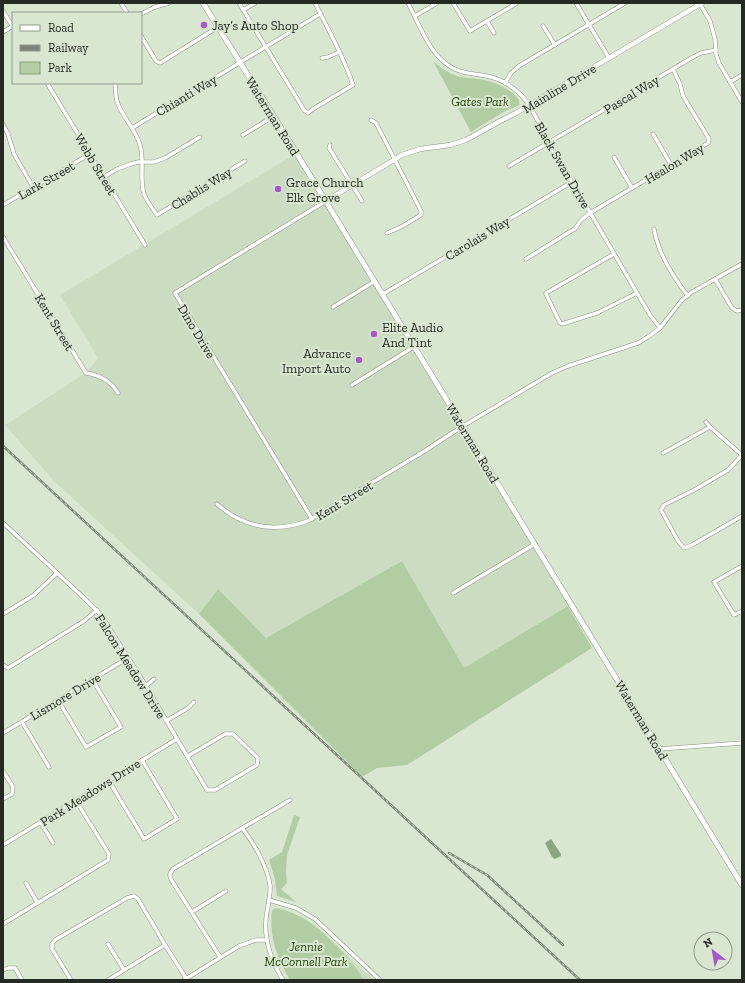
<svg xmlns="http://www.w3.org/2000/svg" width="745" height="983" font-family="'Zilla Slab',serif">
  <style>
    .built { fill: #cbdcc1 }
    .green { fill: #b2cda4 }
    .water { fill: #8da67f }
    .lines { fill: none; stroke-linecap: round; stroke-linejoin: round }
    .minor-casing { stroke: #85927e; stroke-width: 4.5 }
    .tertiary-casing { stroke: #85927e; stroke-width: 5.5 }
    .secondary-casing { stroke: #85927e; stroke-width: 6 }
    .minor { stroke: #fff; stroke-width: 3.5 }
    .tertiary { stroke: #fff; stroke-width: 4.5 }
    .secondary { stroke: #fff; stroke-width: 5 }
    .rail-casing { stroke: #7c8677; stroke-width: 2.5 }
    .rail { stroke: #d9e7d1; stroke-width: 1; stroke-dasharray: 3; stroke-linecap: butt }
    .poi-dot { fill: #a657c8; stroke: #d9e7d1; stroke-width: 1.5 }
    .labels { text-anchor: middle; stroke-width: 4; stroke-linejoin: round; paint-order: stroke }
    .poi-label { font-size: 13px; fill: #252a22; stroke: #d9e7d1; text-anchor: start }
    .street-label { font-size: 13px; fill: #252a22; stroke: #d9e7d1 }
    .park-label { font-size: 13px; font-style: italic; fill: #24450a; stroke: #d9e7d1 }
  </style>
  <rect width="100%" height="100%" fill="#d9e7d1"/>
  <!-- built -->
  <g class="built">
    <polygon points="297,153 571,604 464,668 402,561 266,638 218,589 199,614 55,482 5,425 86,373 98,358 60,295"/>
    <polygon points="350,959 374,980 364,980 356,968 349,961"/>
  </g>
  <!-- green -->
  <g class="green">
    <path d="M433,61C440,67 448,73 457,76C465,78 472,78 479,79C492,81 504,86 514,94C517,98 520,99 519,105C514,108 509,109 504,112C493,118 482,125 471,132Z"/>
    <polygon points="402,561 464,668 568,606 592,648 407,765 377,768 362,777 199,614 218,589 266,638"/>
    <polygon points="294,815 300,817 287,855 286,873 287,883 281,889 296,902 277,896 275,879 269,860 282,852"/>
    <path d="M275,908C307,913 328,937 350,959L349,961L356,968L364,980H290C277,958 269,937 272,911Z"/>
  </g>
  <!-- water -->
  <polygon class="water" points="551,839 561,854 561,856 555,859 552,857 545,843"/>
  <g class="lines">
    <defs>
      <g id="minor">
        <polyline points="121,3 127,13"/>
        <path d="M239,3L304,110L308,113L313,109L353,85C344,57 328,29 315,3"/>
        <path d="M408,3C418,22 428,49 444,62C458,74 470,73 487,76C501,79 513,86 523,97C535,111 544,135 554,152C587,206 618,261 650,315L660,328"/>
        <polyline points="453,3 470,31 517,3"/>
        <polyline points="576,3 609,58"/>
        <polyline points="700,4 710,21 715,39 716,54 719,63 742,102"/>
        <polyline points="243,10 255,3"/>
        <polyline points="3,11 13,27"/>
        <polyline points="141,14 155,7 169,3"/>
        <polyline points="415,16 437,3"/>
        <polyline points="487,21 494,33"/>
        <polyline points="543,26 555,45"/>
        <polyline points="3,32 13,26"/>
        <polyline points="141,36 156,61 160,63 218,27"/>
        <polyline points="322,58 328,57 339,52"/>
        <polyline points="730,82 742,75"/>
        <polyline points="47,83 145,245"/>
        <path d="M115,83C116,90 115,98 118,104C124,119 136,130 140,145C145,161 139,178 144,194C147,202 153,209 157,215L245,161"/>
        <polyline points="505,83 511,73 519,66 625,3"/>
        <polyline points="371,120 376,123 421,211 421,215 401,227 387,233"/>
        <polyline points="3,124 8,134 14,154 33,187"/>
        <polyline points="132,128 320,14"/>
        <polyline points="653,134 671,165"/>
        <polyline points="243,135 274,116"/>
        <polyline points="330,145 329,148 362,201"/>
        <polyline points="614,157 632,188"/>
        <polyline points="509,166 673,69 693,57 701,53 716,50"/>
        <polyline points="104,177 117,169 131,164 138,162 154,162 165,158 200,137"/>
        <polyline points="3,205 90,154"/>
        <path d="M654,229C658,252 673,277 688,296"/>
        <path d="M3,237L86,373C99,375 111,381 118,393"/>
        <polyline points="614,254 546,293 546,294 560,323 562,324 597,313 637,293"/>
        <polyline points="526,259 571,231 575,229 581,220 590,213 708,143 709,139 683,96 680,84 673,69"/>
        <polyline points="715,279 732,308 737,311 742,310"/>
        <polyline points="383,294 572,182"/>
        <polyline points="333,307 375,281"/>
        <polyline points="352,385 415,346"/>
        <polyline points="706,422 710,427 742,455 728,470 696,489 664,505 661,510 678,541 684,548 692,545 742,516"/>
        <polyline points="663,453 710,427"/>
        <path d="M217,504C244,528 274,533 308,521L423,452L463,426L552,373L568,366L638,343L648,337L660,328L682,300L692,292L742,264"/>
        <polyline points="312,519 175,293 326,201"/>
        <polyline points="3,523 53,569 57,573 84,598 101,615 146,686 207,790 215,790 257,765 258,758 233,734 225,734 188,756"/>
        <polyline points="742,566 714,582 734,615 742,611"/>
        <polyline points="453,593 535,544"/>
        <polyline points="3,614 34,595 57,573"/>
        <polyline points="3,665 8,668 84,621 97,610"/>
        <polyline points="146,686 154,679"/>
        <polyline points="58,700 86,747 121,727 92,679"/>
        <polyline points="166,721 188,708 194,702"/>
        <polyline points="22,722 49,767"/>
        <polyline points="3,733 128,658"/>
        <polyline points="659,749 742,743"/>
        <polyline points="3,771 13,787 12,794 3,799"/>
        <polyline points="109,781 144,839 177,819 142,760"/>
        <polyline points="41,823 53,843"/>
        <path d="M242,828C254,843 267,866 270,885C271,896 267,908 266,919C264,940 272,962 283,980"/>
        <polyline points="3,845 177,739"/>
        <polyline points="26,883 37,902"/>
        <polyline points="269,900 296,908 315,919 380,980"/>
        <polyline points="192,912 226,891"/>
        <polyline points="3,924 108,860 109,854 76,801"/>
        <polyline points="108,944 124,970"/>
        <path d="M220,957L172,881C169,876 169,874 173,869L290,800"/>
        <polyline points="3,970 8,968 15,968 22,980"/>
        <polyline points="71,980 52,949 52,944 55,940 127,898 134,896 138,899 165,945 186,978"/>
        <polyline points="108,980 165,945"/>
        <polyline points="184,980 239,946 256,940 267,940"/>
      </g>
      <polyline id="tertiary" points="326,201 402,155 420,149 450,145 466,140 500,121 516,113 702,3"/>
      <polyline id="secondary" points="203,3 286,136 742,885"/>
    </defs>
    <!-- minor casing -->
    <use href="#minor" class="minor-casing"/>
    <!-- tertiary casing -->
    <use href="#tertiary" class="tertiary-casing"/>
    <!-- secondary casing -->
    <use href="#secondary" class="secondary-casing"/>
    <!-- minor -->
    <use href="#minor" class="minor"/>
    <!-- tertiary -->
    <use href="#tertiary" class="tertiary"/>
    <!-- secondary -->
    <use href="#secondary" class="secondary"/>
    <defs>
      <g id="rail">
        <polyline points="3,446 580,980"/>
        <polyline points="449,853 487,875 563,945"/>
      </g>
    </defs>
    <!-- rail casing -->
    <use href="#rail" class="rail-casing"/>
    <!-- rail -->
    <use href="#rail" class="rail"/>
  </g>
  <!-- markers -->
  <g class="poi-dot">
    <circle cx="204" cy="25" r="4"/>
    <circle cx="278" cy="189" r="4"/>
    <circle cx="374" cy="334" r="4"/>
    <circle cx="359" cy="360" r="4"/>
  </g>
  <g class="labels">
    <!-- poi labels -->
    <g class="poi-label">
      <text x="212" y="30">Jay’s Auto Shop</text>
      <text x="286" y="187">Grace Church<tspan x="286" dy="15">Elk Grove</tspan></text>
      <text x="382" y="332">Elite Audio<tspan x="382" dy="15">And Tint</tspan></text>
      <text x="351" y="358" text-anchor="end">Advance<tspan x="351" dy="15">Import Auto</tspan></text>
    </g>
    <!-- street labels -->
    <g class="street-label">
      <text transform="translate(559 88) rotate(-31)" y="5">Mainline Drive</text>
      <text transform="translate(631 94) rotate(-31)" y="5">Pascal Way</text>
      <text transform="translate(186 95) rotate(-31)" y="5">Chianti Way</text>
      <text transform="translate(273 116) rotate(58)" y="5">Waterman Road</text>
      <text transform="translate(674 163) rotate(-31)" y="5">Healon Way</text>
      <text transform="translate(96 164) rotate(59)" y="5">Webb Street</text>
      <text transform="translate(563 165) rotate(60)" y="5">Black Swan Drive</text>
      <text transform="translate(46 180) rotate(-30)" y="5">Lark Street</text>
      <text transform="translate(201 188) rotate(-32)" y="5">Chablis Way</text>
      <text transform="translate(477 238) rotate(-31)" y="5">Carolais Way</text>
      <text transform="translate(55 322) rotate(59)" y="5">Kent Street</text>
      <text transform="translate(197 331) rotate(59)" y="5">Dino Drive</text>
      <text transform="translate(473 443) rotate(59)" y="5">Waterman Road</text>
      <text transform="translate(344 500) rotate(-31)" y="5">Kent Street</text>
      <text transform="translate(131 666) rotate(58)" y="5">Falcon Meadow Drive</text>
      <text transform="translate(65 696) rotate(-31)" y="5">Lismore Drive</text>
      <text transform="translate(642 720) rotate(59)" y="5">Waterman Road</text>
      <text transform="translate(90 792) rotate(-32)" y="5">Park Meadows Drive</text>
    </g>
    <!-- park labels -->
    <g class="park-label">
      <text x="480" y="106">Gates Park</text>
      <text x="306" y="951">Jennie<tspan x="306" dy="15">McConnell Park</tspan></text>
    </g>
  </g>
  <!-- border -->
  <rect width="745" height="983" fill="none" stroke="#252a22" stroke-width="8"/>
  <!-- legend -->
  <rect x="12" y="12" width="130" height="72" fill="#d9e7d1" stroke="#919b8b"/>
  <rect x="20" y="25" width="20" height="6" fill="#ffffff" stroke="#919b8b"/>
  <text x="48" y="32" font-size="12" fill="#252a22">Road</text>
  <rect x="20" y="45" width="20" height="6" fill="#7c8677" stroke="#919b8b"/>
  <text x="48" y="52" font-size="12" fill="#252a22">Railway</text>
  <rect x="20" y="62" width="20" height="12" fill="#b2cda4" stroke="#919b8b"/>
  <text x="48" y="72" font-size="12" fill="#252a22">Park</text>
  <!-- north arrow -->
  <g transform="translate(713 951) rotate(329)"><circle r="19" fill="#d9e7d1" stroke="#919b8b"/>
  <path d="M0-3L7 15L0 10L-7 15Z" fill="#a657c8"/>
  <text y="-6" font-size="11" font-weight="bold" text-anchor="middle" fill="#252a22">N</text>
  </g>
</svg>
